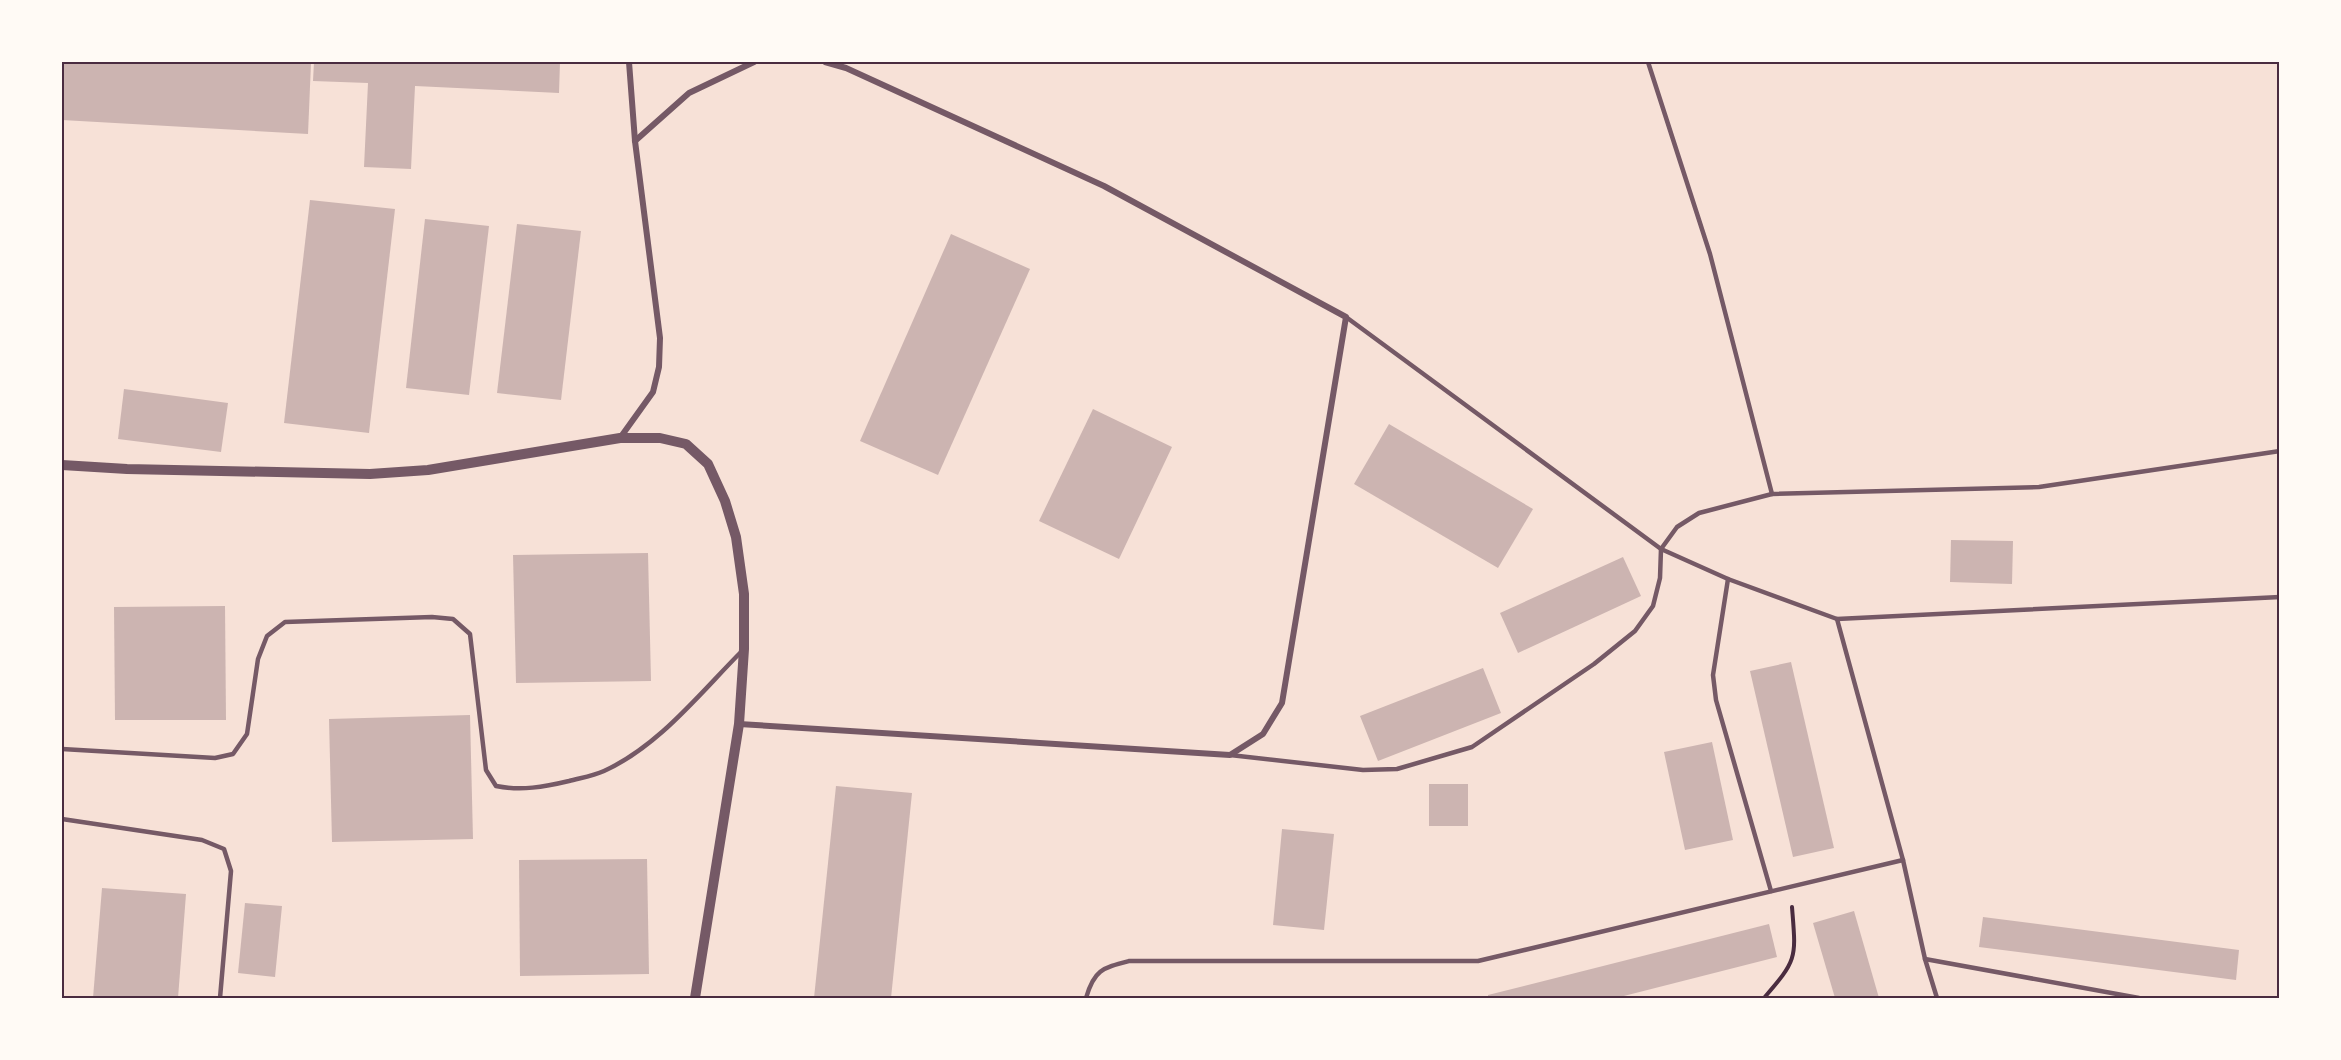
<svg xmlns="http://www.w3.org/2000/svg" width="2341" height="1060" font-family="Ubuntu,sans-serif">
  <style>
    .building { fill: #ccb4b1 }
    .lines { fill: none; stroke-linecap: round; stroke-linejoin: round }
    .path { stroke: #4a2c40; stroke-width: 4 }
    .service { stroke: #755966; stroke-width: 4.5 }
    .minor { stroke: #755966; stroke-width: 6 }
    .tertiary { stroke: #755966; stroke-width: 10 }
    .neatline { fill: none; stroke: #4a2c40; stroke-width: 2 }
  </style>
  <rect width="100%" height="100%" fill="#f7e1d7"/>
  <!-- building -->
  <g class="building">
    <polygon points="62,62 276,62 311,63 308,134 62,120"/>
    <polygon points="314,62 560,62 559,93 415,86 411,169 364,167 368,83 313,81"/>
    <polygon points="310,200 395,209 369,433 284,423"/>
    <polygon points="425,219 489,226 469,395 406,388"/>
    <polygon points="517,224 581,231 561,400 497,393"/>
    <polygon points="951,234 1030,269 938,475 860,441"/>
    <polygon points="124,389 228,403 221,452 118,439"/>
    <polygon points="1093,409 1172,447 1119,559 1039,521"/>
    <polygon points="1389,424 1533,509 1498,568 1354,484"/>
    <polygon points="1951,540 2013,541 2012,584 1950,582"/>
    <polygon points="648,553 651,681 516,683 513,555"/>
    <polygon points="1623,557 1641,596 1518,653 1500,613"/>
    <polygon points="225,606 226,720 115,720 114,607"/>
    <polygon points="1791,662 1834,848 1793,857 1750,671"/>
    <polygon points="1483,668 1501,713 1378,761 1360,716"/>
    <polygon points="470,715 473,839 332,842 329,719"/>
    <polygon points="1712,742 1733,840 1685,850 1664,752"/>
    <rect x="1429" y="784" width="39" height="42"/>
    <polygon points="836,786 912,793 891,998 814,998"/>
    <polygon points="1282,829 1334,834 1324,930 1273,925"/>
    <polygon points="647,859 649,974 520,976 519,860"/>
    <polygon points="102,888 186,894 178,998 93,998"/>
    <polygon points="245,903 282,906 275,977 238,973"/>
    <polygon points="1854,911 1879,998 1835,998 1813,923"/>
    <polygon points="1983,917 2239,950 2236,980 1979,947"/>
    <polygon points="1769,924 1777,957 1616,998 1488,998 1488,995"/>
  </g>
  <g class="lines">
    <!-- path -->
    <path class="path" d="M1764,998C1798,959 1796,958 1792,907"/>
    <!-- service -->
    <g class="service">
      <polyline points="1648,62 1710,254 1772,494"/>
      <polyline points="1346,317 1661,549 1728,579 1837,619 2280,597"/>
      <polyline points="1728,579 1713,675 1716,700 1771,891"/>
      <polyline points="1837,619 1903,860 1925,959 1937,998"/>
      <path d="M62,749L215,758L233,754L247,734L258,659L267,636L285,622L432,617L453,619L470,634L486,770L496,786C521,791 544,787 569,781C580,778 593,776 604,771C659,746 700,693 742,651"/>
      <polyline points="1230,755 1363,770 1397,769 1472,747 1594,664 1635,631 1653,606 1660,578 1661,549 1677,527 1699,513 1772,494 2039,487 2280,451"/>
      <polyline points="62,819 202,840 224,849 231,871 220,998"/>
      <polyline points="1925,959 2139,998"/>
      <path d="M1086,998C1094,970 1102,968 1129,961H1478L1903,860"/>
    </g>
    <!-- minor -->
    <g class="minor">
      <polyline points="635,141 689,93 754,62"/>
      <polyline points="620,438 653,392 659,367 660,338 635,141 629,62"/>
      <polyline points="739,724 1230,755 1263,734 1282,703 1346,317 1104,186 846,68 825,62"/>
    </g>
    <!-- tertiary -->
    <polyline class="tertiary" points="62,465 127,469 370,474 428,470 620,438 660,438 686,444 708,464 725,501 736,537 744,594 744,649 739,724 695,998"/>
  </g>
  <!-- border -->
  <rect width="2341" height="1060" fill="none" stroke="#fffaf5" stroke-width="126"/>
  <rect x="63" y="63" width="2215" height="934" class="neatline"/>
</svg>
